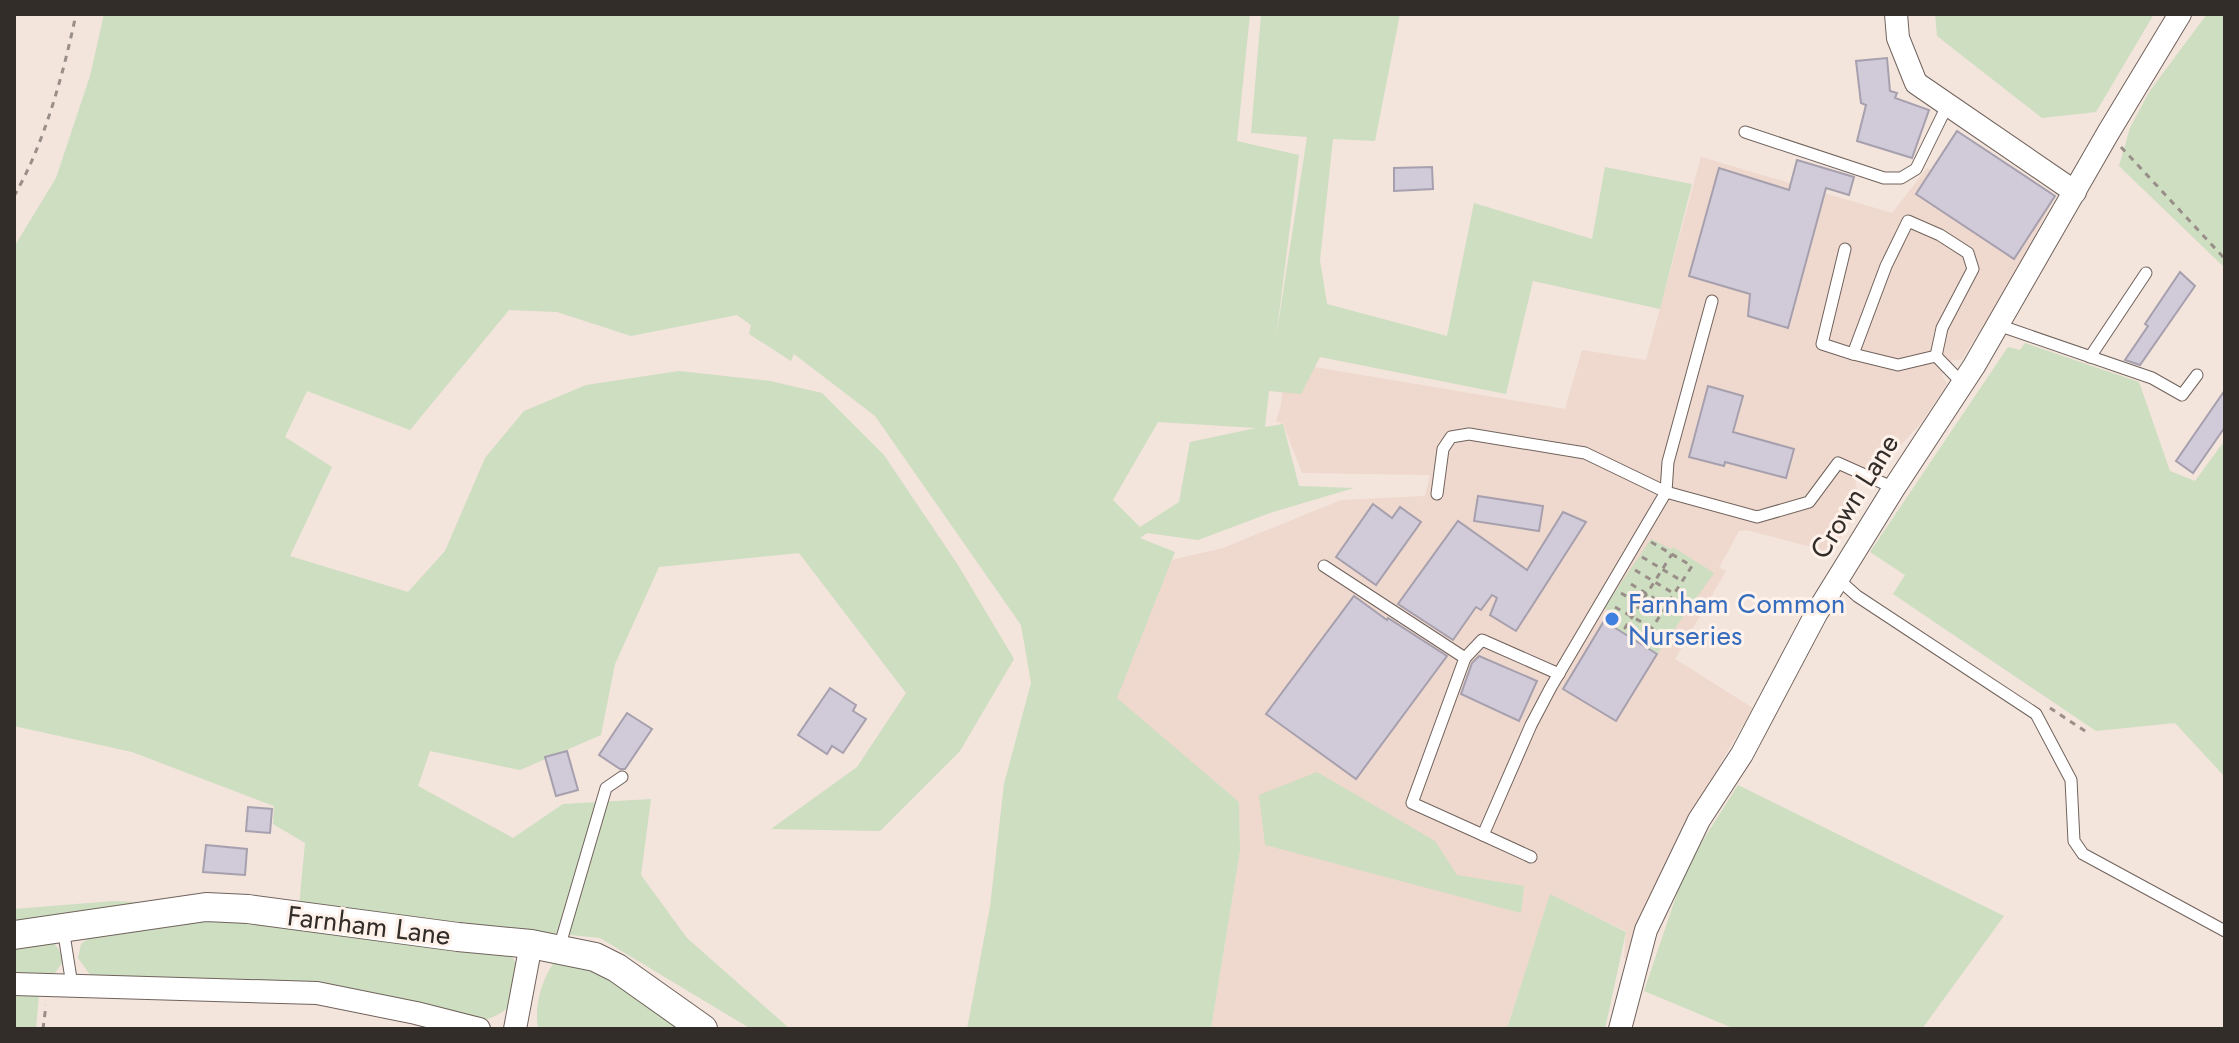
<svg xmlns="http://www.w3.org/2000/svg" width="2239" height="1043" font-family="Jost,sans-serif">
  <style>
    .commercial { fill: #efd8cd }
    .green { fill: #cddec1; fill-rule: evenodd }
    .building { fill: #d1cad8; stroke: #a6a0ae; stroke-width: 2 }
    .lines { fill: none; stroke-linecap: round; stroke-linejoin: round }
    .service-casing { stroke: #70625c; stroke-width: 13 }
    .minor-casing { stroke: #70625c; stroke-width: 24 }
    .tertiary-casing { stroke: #70625c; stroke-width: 30 }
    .path { stroke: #998e88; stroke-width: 3; stroke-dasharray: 6 6; stroke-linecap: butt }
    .service { stroke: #fff; stroke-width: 11 }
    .minor { stroke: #fff; stroke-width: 22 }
    .tertiary { stroke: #fff; stroke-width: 28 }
    .shop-dot { fill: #3f7fe0; stroke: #fef2eb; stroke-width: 3 }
    .labels { text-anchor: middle; stroke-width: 6; stroke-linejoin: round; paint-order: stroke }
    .street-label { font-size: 28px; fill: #332d2a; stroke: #fef2eb }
    .shop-label { font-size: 28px; fill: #366cbe; stroke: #fef2eb; text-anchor: start }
  </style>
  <rect width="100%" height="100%" fill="#f3e4dc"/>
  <!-- commercial -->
  <polygon class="commercial" points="1956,131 2055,196 2017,271 1962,359 1951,361 1942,375 1947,384 1921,423 1881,467 1867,466 1855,483 1861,499 1833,553 1747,530 1739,531 1719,568 1726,571 1675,659 1753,708 1679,834 1631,960 1624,958 1626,931 1550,895 1507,1029 1211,1029 1240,851 1239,802 1116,698 1172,560 1223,548 1341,500 1425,496 1430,475 1302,473 1283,424 1276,421 1281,405 1284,362 1565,409 1582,350 1646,360 1701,157 1892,213 1927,168 1931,170"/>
  <!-- green -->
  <g class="green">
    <path d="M104,14H1250L1237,141L1299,155L1276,338L1307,137L1251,133L1261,14H1400L1375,141L1333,139L1320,260L1327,304L1447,336L1474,203L1592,239L1605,167L1692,184L1660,309L1533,281L1506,394L1320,357L1301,394L1269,391L1265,427L1283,424L1299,486L1354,488L1273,512L1198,540L1147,533L1140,538L1175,552L1117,698L1239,802L1240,851L1211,1029H967L990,907L1004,784L1031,683L1021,625L875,416L794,354L791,361L749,334L751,325L737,315L631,336L557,312L509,310L410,430L307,391L285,437L332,467L290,556L408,592L445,551L485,458L524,411L586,385L679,371L770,381L822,393L884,455L958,565L1014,659L960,751L880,831L771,829L857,767L906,693L799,553L659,567L615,664L601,735L520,770L430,751L418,786L513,838L563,804L651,799L641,875L687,938L790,1029H751L600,938L299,907L305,843L273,824L274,806L132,752L14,726V247L56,178L90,76ZM1158,422L1256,428L1190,442L1179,502L1140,527L1113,500Z"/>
    <polygon points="1935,14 2154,14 2096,112 2042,118 1937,36"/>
    <polygon points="2207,14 2225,14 2225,268 2119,166 2130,128 2149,92"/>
    <polygon points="2025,343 2139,382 2170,471 2195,481 2225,440 2225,777 2175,723 2096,731 1893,594 1905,575 1870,552 2008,347 2020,350"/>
    <polygon points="1651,539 1671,549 1673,547 1714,573 1657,654 1615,628 1621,617 1604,608"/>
    <polygon points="1317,772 1435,841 1457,875 1524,886 1521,913 1265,845 1259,795"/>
    <polygon points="1738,785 2004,916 1922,1029 1735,1029 1644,991 1686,867"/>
    <polygon points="1550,894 1626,932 1605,1029 1507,1029"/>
    <polygon points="113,901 191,904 14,930 14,909"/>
    <path d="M214,916L507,950C534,982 517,1013 480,1021L91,976L78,958L81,944L95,933Z"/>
    <polygon points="14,942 55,944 62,955 62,963 54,974 14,977"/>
    <path d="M588,960L695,1029H538C534,1006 541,982 554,962Z"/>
    <polygon points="14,995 39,995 36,1029 14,1029"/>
  </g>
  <!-- building -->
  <g class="building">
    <polygon points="1887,58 1890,91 1897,93 1895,98 1929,110 1912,158 1857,141 1866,105 1861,103 1856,61"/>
    <polygon points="1957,131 2055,196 2014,259 1916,194"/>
    <polygon points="1797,160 1854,177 1849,195 1826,188 1788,328 1748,316 1750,294 1689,276 1719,168 1789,190"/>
    <polygon points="1432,167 1433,189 1394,191 1394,168"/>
    <polygon points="2180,272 2195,286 2140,365 2125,360 2148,326 2145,324"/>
    <polygon points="1708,386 1743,396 1733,432 1794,449 1786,478 1725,462 1724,466 1689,457"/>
    <polygon points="2225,390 2225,427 2193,473 2176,461"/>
    <polygon points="1478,496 1543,506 1539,531 1474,521"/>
    <polygon points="1373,504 1392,518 1400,507 1421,522 1376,585 1336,557"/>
    <polygon points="1563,512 1586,522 1516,631 1490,615 1497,598 1492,595 1481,610 1476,607 1453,640 1398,604 1458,521 1527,570"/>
    <polygon points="1354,596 1387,620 1388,618 1447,656 1356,779 1266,714"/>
    <polygon points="1604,621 1657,654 1616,721 1563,689"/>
    <polygon points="1479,656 1537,681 1519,721 1461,694 1472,663"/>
    <polygon points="830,688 856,705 853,711 866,719 843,753 832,746 827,754 798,735"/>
    <polygon points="627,713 652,729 625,769 620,769 599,755"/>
    <polygon points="567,751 578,790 556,796 545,757"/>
    <polygon points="248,807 272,809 270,833 246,831"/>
    <polygon points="206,845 247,849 245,875 203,872"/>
  </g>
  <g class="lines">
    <defs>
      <g id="service">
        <polyline points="1745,132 1884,178 1901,178 1916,169 1948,104"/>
        <polyline points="1845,249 1822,344 1853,354 1886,266 1908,221 1940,235 1968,253 1973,269 1942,328 1936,356 1962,383"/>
        <polyline points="1712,301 1668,462 1666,492 1757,517 1809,502 1838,463 1894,488"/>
        <polyline points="1998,325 2152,378 2182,395 2197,375"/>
        <polyline points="1853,354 1898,365 1936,356"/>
        <polyline points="2090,357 2146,273"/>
        <polyline points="1437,494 1443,449 1451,437 1469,434 1585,453 1666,492 1551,687 1531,725 1483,835 1531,857"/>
        <polyline points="1324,566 1465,658"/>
        <polyline points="1838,579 1857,596 2036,714 2071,780 2074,841 2083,854 2225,931"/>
        <polyline points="1483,835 1412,803 1465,658 1482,640 1559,674"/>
        <polyline points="63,928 72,985"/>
        <polyline points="559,948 606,788 622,777"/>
      </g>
      <g id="minor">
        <polyline points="1896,14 1898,38 1916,83 2075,192"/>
        <polyline points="14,984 317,993 416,1013 479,1029"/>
        <polyline points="515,1029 531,944"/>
        <polyline points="1620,1029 1646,930 1699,820 1742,754 1816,614 1894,488 1974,366 2108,133 2180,14"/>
      </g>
      <polyline id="tertiary" points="14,935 206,907 248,909 458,937 531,944 595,957 617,968 703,1029"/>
    </defs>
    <!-- service casing -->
    <use href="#service" class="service-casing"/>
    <!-- minor casing -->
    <use href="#minor" class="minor-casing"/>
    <!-- tertiary casing -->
    <use href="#tertiary" class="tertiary-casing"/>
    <!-- path -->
    <g class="path">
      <polyline points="2121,147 2225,259"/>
      <path d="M14,196C44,145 64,72 76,14"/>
      <polyline points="1651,542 1692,566 1645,639 1625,628 1672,554"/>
      <polyline points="1642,557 1682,581"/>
      <polyline points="1635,570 1673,593"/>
      <polyline points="1631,584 1665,605"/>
      <polyline points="1621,593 1659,616"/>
      <polyline points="1615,607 1652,628"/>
      <polyline points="2050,708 2088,733"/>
      <polyline points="43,1029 46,1005"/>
    </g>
    <!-- service -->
    <use href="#service" class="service"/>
    <!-- minor -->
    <use href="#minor" class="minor"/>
    <!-- tertiary -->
    <use href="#tertiary" class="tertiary"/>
  </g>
  <!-- markers -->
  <circle class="shop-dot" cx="1612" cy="619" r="8"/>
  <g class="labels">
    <!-- street labels -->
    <g class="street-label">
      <text transform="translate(1854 496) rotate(-58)" y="10">Crown Lane</text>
      <text transform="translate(369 925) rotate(7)" y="10">Farnham Lane</text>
    </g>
    <!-- shop labels -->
    <g class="shop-label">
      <text x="1628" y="613">Farnham Common<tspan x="1628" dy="32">Nurseries</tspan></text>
    </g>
  </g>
  <!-- border -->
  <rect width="2239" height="1043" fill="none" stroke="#332d2a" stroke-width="32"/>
</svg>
